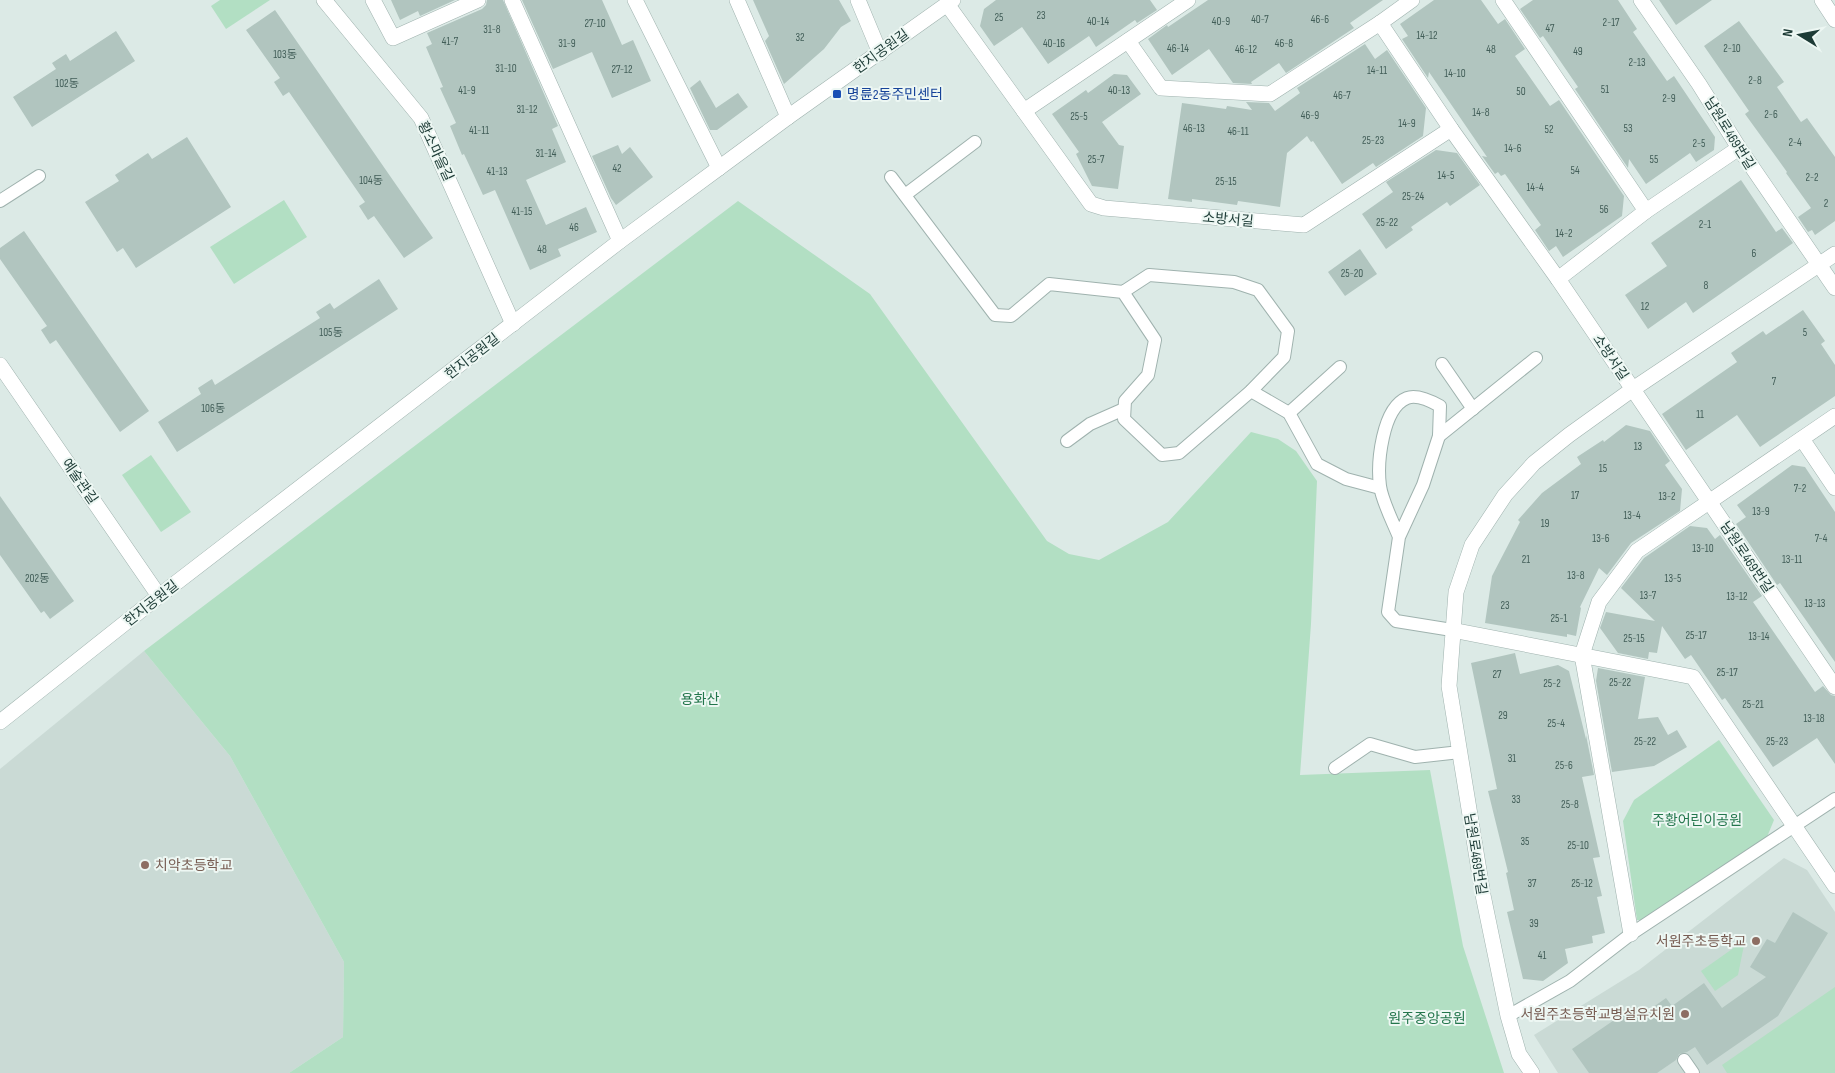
<svg xmlns="http://www.w3.org/2000/svg" width="1835" height="1073" font-family="'Sofia Sans Condensed','Noto Sans KR',sans-serif">
  <style>
    .built { fill: #cadad5 }
    .green { fill: #b2dfc3 }
    .building { fill: #b1c5bf }
    .lines { fill: none; stroke-linecap: round; stroke-linejoin: round }
    .service-casing { stroke: #9fb2ae; stroke-width: 14 }
    .minor-casing { stroke: #9fb2ae; stroke-width: 16 }
    .tertiary-casing { stroke: #9fb2ae; stroke-width: 16 }
    .service { stroke: #fff; stroke-width: 12 }
    .minor { stroke: #fff; stroke-width: 15 }
    .tertiary { stroke: #fff; stroke-width: 15 }
    .transit-dot { fill: #1a4fb4; stroke: #edf7f3; stroke-width: 2 }
    .education-dot { fill: #8d6e63; stroke: #edf7f3; stroke-width: 2 }
    .labels { text-anchor: middle; stroke-width: 4; stroke-linejoin: round; paint-order: stroke }
    .number-label { font-size: 11px; fill: #425e58 }
    .street-label { font-size: 14px; fill: #1d3b36; stroke: #edf7f3 }
    .transit-label { font-size: 14px; fill: #164399; stroke: #edf7f3; text-anchor: start }
    .park-label { font-size: 14px; fill: #23764c; stroke: #edf7f3 }
    .education-label { font-size: 14px; fill: #785e54; stroke: #edf7f3; text-anchor: end }
  </style>
  <rect width="100%" height="100%" fill="#dceae6"/>
  <!-- built -->
  <g class="built">
    <polygon points="144,651 230,756 344,962 343,1037 289,1073 0,1073 0,769"/>
    <polygon points="1784,858 1807,870 1835,912 1835,1073 1558,1073 1534,1035 1639,970"/>
  </g>
  <!-- green -->
  <g class="green">
    <polygon points="220,0 270,0 226,29 211,6"/>
    <polygon points="284,200 307,237 234,284 210,247"/>
    <polygon points="738,201 870,294 1047,541 1069,554 1099,560 1168,522 1251,432 1278,439 1296,451 1317,481 1311,624 1300,775 1430,770 1463,946 1504,1073 289,1073 343,1037 344,962 230,756 144,651"/>
    <polygon points="151,455 191,512 161,532 122,475"/>
    <polygon points="1719,740 1774,820 1767,837 1646,920 1637,920 1623,821 1634,800"/>
    <polygon points="1745,940 1738,975 1715,991 1701,971"/>
    <polygon points="1835,987 1835,1073 1727,1073 1722,1065"/>
  </g>
  <!-- building -->
  <g class="building">
    <polygon points="391,0 455,0 420,16 418,11 400,20"/>
    <polygon points="487,0 503,0 558,126 552,129 566,162 526,180 546,225 586,207 597,232 558,249 561,256 530,270 495,190 483,195 464,154 462,155 450,126 456,123 440,88 443,87 426,47 432,44 427,33 482,9 486,5"/>
    <polygon points="522,0 602,0 622,45 633,40 651,81 612,98 592,52 553,69"/>
    <polygon points="753,0 839,0 851,21 841,27 824,49 784,84 765,41 769,36"/>
    <polygon points="996,0 1150,0 1157,10 1137,23 1135,20 1096,47 1089,36 1048,64 1022,27 994,46 980,26 984,9"/>
    <polygon points="1208,0 1383,0 1350,23 1354,28 1286,73 1279,63 1251,82 1252,84 1233,83 1209,49 1172,75 1148,39 1167,25 1168,27"/>
    <polygon points="1434,0 1481,0 1498,24 1505,19 1525,49 1515,56 1550,106 1559,100 1624,196 1622,216 1563,257 1556,246 1549,251 1535,230 1541,225 1505,174 1501,176 1498,172 1495,174 1482,156 1487,157 1429,72 1428,78 1402,39 1408,36 1400,24"/>
    <polygon points="1533,0 1618,0 1637,29 1633,32 1667,81 1674,76 1715,137 1714,150 1696,162 1690,153 1646,184 1629,159 1628,168 1575,89 1578,87 1543,36 1540,38 1520,9"/>
    <polygon points="1659,0 1712,0 1676,25"/>
    <polygon points="275,10 433,238 404,258 374,216 368,220 359,206 365,202 289,92 283,96 274,82 280,78 246,30"/>
    <polygon points="1739,21 1784,82 1777,87 1801,122 1807,118 1835,157 1835,221 1815,235 1812,230 1808,232 1798,217 1811,208 1786,173 1787,172 1745,114 1749,111 1704,46"/>
    <polygon points="116,31 135,61 32,127 13,97 56,69 52,63 66,54 70,61"/>
    <polygon points="1365,44 1375,59 1387,50 1426,108 1423,136 1376,167 1373,163 1342,184 1313,141 1311,142 1307,136 1287,153 1280,207 1238,201 1237,205 1192,199 1192,202 1168,199 1182,103 1226,109 1227,106 1252,110 1246,102 1269,103 1275,111 1300,93 1297,88"/>
    <polygon points="1114,74 1127,75 1141,94 1102,122 1119,145 1124,146 1118,189 1092,186 1076,154 1079,152 1052,114 1086,90 1088,93"/>
    <polygon points="700,80 716,108 738,93 748,107 717,130 710,130 690,88"/>
    <polygon points="187,137 231,207 136,268 123,248 117,252 85,202 119,181 115,175 148,153 152,159"/>
    <polygon points="618,145 622,154 630,147 653,177 616,205 611,198 592,156"/>
    <polygon points="1436,150 1457,153 1480,185 1450,206 1447,202 1411,227 1413,230 1386,249 1362,214 1393,192 1386,182"/>
    <polygon points="1741,180 1776,232 1782,228 1793,243 1693,313 1686,302 1648,329 1625,295 1667,266 1651,243"/>
    <polygon points="24,231 149,411 120,432 56,340 50,344 41,330 47,326 0,259 0,248"/>
    <polygon points="1360,249 1377,274 1345,296 1328,272"/>
    <polygon points="379,279 398,309 177,452 158,422 201,394 198,388 212,379 215,385 320,318 316,312 330,303 334,309"/>
    <polygon points="1803,310 1825,341 1821,344 1835,365 1835,396 1760,447 1737,415 1686,450 1662,414 1737,362 1731,353 1763,331 1766,335"/>
    <polygon points="1626,425 1650,431 1670,461 1665,465 1682,489 1680,511 1631,543 1607,575 1599,568 1580,607 1581,608 1576,636 1567,634 1567,637 1485,623 1492,576 1520,522 1518,520 1542,493 1581,464 1577,457 1603,440 1604,442"/>
    <polygon points="1792,465 1805,467 1835,512 1835,662 1780,583 1777,585 1736,524 1746,517 1737,505"/>
    <polygon points="0,496 74,601 50,619 44,611 41,613 0,555"/>
    <polygon points="1690,526 1707,528 1715,539 1720,535 1762,596 1753,602 1815,692 1823,686 1831,695 1835,696 1835,764 1817,738 1773,767 1725,698 1722,700 1691,655 1685,659 1662,626 1657,653 1649,652 1648,659 1618,653 1600,628 1606,612 1655,621 1621,588 1644,558"/>
    <polygon points="1515,653 1520,674 1558,665 1569,671 1586,739 1586,735 1594,775 1582,777 1600,857 1593,858 1602,896 1597,897 1605,933 1592,936 1593,943 1565,949 1568,963 1543,981 1523,979 1507,912 1514,910 1506,873 1508,872 1488,791 1497,789 1471,663"/>
    <polygon points="1598,668 1645,677 1638,719 1658,717 1668,735 1677,730 1687,747 1654,766 1612,772 1596,681"/>
    <polygon points="1793,912 1828,933 1778,1016 1707,1065 1695,1047 1687,1052 1679,1054 1676,1060 1657,1073 1589,1073 1572,1049 1636,1005 1642,1015 1666,998 1672,1006 1704,983 1722,1008 1766,977 1750,967 1767,939 1775,943"/>
  </g>
  <g class="lines">
    <defs>
      <g id="service">
        <polyline points="891,177 995,315 1011,316 1049,284 1123,292 1155,340 1148,375 1125,401 1124,419 1162,455 1179,453 1251,391 1284,357 1288,331 1258,290 1234,282 1149,275 1123,292"/>
        <polyline points="905,195 975,142"/>
        <polyline points="0,201 39,176"/>
        <polyline points="1442,364 1473,409"/>
        <polyline points="1251,391 1289,413 1317,464 1346,479 1380,488"/>
        <polyline points="1289,413 1340,367"/>
        <polyline points="1439,436 1536,358"/>
        <polyline points="1067,441 1090,424 1124,409"/>
        <path d="M1399,537C1393,522 1382,501 1380,486C1377,463 1382,408 1407,398C1417,394 1431,401 1440,406L1439,436L1423,485L1399,537L1388,612L1396,621L1452,630"/>
        <polyline points="1335,768 1370,744 1415,757 1460,752"/>
        <polyline points="1508,1016 1570,981 1631,934 1835,799"/>
        <polyline points="1684,1060 1693,1073"/>
      </g>
      <g id="minor">
        <polyline points="324,0 421,118 513,324"/>
        <polyline points="373,0 393,38 478,0"/>
        <polyline points="512,0 620,241"/>
        <polyline points="635,0 719,168"/>
        <polyline points="737,0 788,117"/>
        <polyline points="858,0 880,53"/>
        <polyline points="1503,0 1646,211"/>
        <polyline points="1641,0 1699,84 1739,148 1835,288"/>
        <polyline points="947,4 1091,204 1104,208 1304,225 1451,129"/>
        <polyline points="1380,23 1451,129 1558,279 1835,687"/>
        <polyline points="1128,41 1161,88 1270,94 1380,23 1412,0"/>
        <polyline points="1024,111 1188,0"/>
        <polyline points="1558,279 1646,211 1739,148"/>
        <polyline points="1802,439 1835,488"/>
        <polyline points="1452,630 1693,677 1835,886"/>
        <polyline points="1631,934 1582,655 1599,602 1637,551 1835,416"/>
        <polyline points="1532,1073 1519,1054 1508,1016 1483,895 1449,686 1456,592 1472,545 1505,495 1534,463 1569,435 1633,389 1835,254"/>
      </g>
      <g id="tertiary">
        <polyline points="1822,0 1835,20"/>
        <polyline points="0,365 159,596"/>
        <polyline points="0,722 159,596 620,241 788,117 953,0"/>
      </g>
    </defs>
    <!-- service casing -->
    <use href="#service" class="service-casing"/>
    <!-- minor casing -->
    <use href="#minor" class="minor-casing"/>
    <!-- tertiary casing -->
    <use href="#tertiary" class="tertiary-casing"/>
    <!-- service -->
    <use href="#service" class="service"/>
    <!-- minor -->
    <use href="#minor" class="minor"/>
    <!-- tertiary -->
    <use href="#tertiary" class="tertiary"/>
  </g>
  <!-- markers -->
  <rect class="transit-dot" x="832" y="89" width="10" height="10" rx="2.5"/>
  <g class="education-dot">
    <circle cx="145" cy="865" r="5"/>
    <circle cx="1756" cy="941" r="5"/>
    <circle cx="1685" cy="1014" r="5"/>
  </g>
  <g class="labels">
    <!-- number labels -->
    <g class="number-label">
      <text x="1041" y="19">23</text>
      <text x="999" y="21">25</text>
      <text x="1260" y="23">40-7</text>
      <text x="1320" y="23">46-6</text>
      <text x="1098" y="25">40-14</text>
      <text x="1221" y="25">40-9</text>
      <text x="1611" y="26">2-17</text>
      <text x="595" y="27">27-10</text>
      <text x="1550" y="32">47</text>
      <text x="492" y="33">31-8</text>
      <text x="1427" y="39">14-12</text>
      <text x="800" y="41">32</text>
      <text x="450" y="45">41-7</text>
      <text x="567" y="47">31-9</text>
      <text x="1054" y="47">40-16</text>
      <text x="1284" y="47">46-8</text>
      <text x="1178" y="52">46-14</text>
      <text x="1732" y="52">2-10</text>
      <text x="1246" y="53">46-12</text>
      <text x="1491" y="53">48</text>
      <text x="1578" y="55">49</text>
      <text x="285" y="58">103동</text>
      <text x="1637" y="66">2-13</text>
      <text x="506" y="72">31-10</text>
      <text x="622" y="73">27-12</text>
      <text x="1377" y="74">14-11</text>
      <text x="1455" y="77">14-10</text>
      <text x="1755" y="84">2-8</text>
      <text x="67" y="87">102동</text>
      <text x="1605" y="93">51</text>
      <text x="467" y="94">41-9</text>
      <text x="1119" y="94">40-13</text>
      <text x="1521" y="95">50</text>
      <text x="1342" y="99">46-7</text>
      <text x="1669" y="102">2-9</text>
      <text x="527" y="113">31-12</text>
      <text x="1481" y="116">14-8</text>
      <text x="1771" y="118">2-6</text>
      <text x="1310" y="119">46-9</text>
      <text x="1079" y="120">25-5</text>
      <text x="1407" y="127">14-9</text>
      <text x="1194" y="132">46-13</text>
      <text x="1628" y="132">53</text>
      <text x="1549" y="133">52</text>
      <text x="479" y="134">41-11</text>
      <text x="1238" y="135">46-11</text>
      <text x="1373" y="144">25-23</text>
      <text x="1795" y="146">2-4</text>
      <text x="1699" y="147">2-5</text>
      <text x="1513" y="152">14-6</text>
      <text x="546" y="157">31-14</text>
      <text x="1096" y="163">25-7</text>
      <text x="1654" y="163">55</text>
      <text x="617" y="172">42</text>
      <text x="1575" y="174">54</text>
      <text x="497" y="175">41-13</text>
      <text x="1446" y="179">14-5</text>
      <text x="1812" y="181">2-2</text>
      <text x="371" y="184">104동</text>
      <text x="1226" y="185">25-15</text>
      <text x="1535" y="191">14-4</text>
      <text x="1413" y="200">25-24</text>
      <text x="1826" y="207">2</text>
      <text x="1604" y="213">56</text>
      <text x="522" y="215">41-15</text>
      <text x="1387" y="226">25-22</text>
      <text x="1705" y="228">2-1</text>
      <text x="574" y="231">46</text>
      <text x="1564" y="237">14-2</text>
      <text x="542" y="253">48</text>
      <text x="1754" y="257">6</text>
      <text x="1352" y="277">25-20</text>
      <text x="1706" y="289">8</text>
      <text x="1645" y="310">12</text>
      <text x="331" y="336">105동</text>
      <text x="1805" y="336">5</text>
      <text x="1774" y="385">7</text>
      <text x="213" y="412">106동</text>
      <text x="1700" y="418">11</text>
      <text x="1638" y="450">13</text>
      <text x="1603" y="472">15</text>
      <text x="1800" y="492">7-2</text>
      <text x="1575" y="499">17</text>
      <text x="1667" y="500">13-2</text>
      <text x="1761" y="515">13-9</text>
      <text x="1632" y="519">13-4</text>
      <text x="1545" y="527">19</text>
      <text x="1601" y="542">13-6</text>
      <text x="1821" y="542">7-4</text>
      <text x="1703" y="552">13-10</text>
      <text x="1526" y="563">21</text>
      <text x="1792" y="563">13-11</text>
      <text x="1576" y="579">13-8</text>
      <text x="37" y="582">202동</text>
      <text x="1673" y="582">13-5</text>
      <text x="1648" y="599">13-7</text>
      <text x="1737" y="600">13-12</text>
      <text x="1815" y="607">13-13</text>
      <text x="1505" y="609">23</text>
      <text x="1559" y="622">25-1</text>
      <text x="1696" y="639">25-17</text>
      <text x="1759" y="640">13-14</text>
      <text x="1634" y="642">25-15</text>
      <text x="1727" y="676">25-17</text>
      <text x="1497" y="678">27</text>
      <text x="1620" y="686">25-22</text>
      <text x="1552" y="687">25-2</text>
      <text x="1753" y="708">25-21</text>
      <text x="1503" y="719">29</text>
      <text x="1814" y="722">13-18</text>
      <text x="1556" y="727">25-4</text>
      <text x="1645" y="745">25-22</text>
      <text x="1777" y="745">25-23</text>
      <text x="1512" y="762">31</text>
      <text x="1564" y="769">25-6</text>
      <text x="1516" y="803">33</text>
      <text x="1570" y="808">25-8</text>
      <text x="1525" y="845">35</text>
      <text x="1578" y="849">25-10</text>
      <text x="1532" y="887">37</text>
      <text x="1582" y="887">25-12</text>
      <text x="1534" y="927">39</text>
      <text x="1542" y="959">41</text>
    </g>
    <!-- street labels -->
    <g class="street-label">
      <text transform="translate(881 51) rotate(-36)" y="5">한지공원길</text>
      <text transform="translate(1730 133) rotate(58)" y="5">남원로469번길</text>
      <text transform="translate(436 151) rotate(65)" y="5">황소마을길</text>
      <text transform="translate(1228 219) rotate(5)" y="5">소방서길</text>
      <text transform="translate(472 356) rotate(-38)" y="5">한지공원길</text>
      <text transform="translate(1611 357) rotate(56)" y="5">소방서길</text>
      <text transform="translate(80 481) rotate(55)" y="5">예술관길</text>
      <text transform="translate(1747 557) rotate(56)" y="5">남원로469번길</text>
      <text transform="translate(151 603) rotate(-38)" y="5">한지공원길</text>
      <text transform="translate(1476 854) rotate(81)" y="5">남원로469번길</text>
    </g>
    <!-- transit labels -->
    <g class="transit-label">
      <text x="847" y="99">명륜2동주민센터</text>
    </g>
    <!-- park labels -->
    <g class="park-label">
      <text x="700" y="704">용화산</text>
      <text x="1697" y="825">주황어린이공원</text>
      <text x="1427" y="1023">원주중앙공원</text>
    </g>
    <!-- education labels -->
    <g class="education-label">
      <text x="155" y="870" text-anchor="start">치악초등학교</text>
      <text x="1746" y="946">서원주초등학교</text>
      <text x="1675" y="1019">서원주초등학교병설유치원</text>
    </g>
  </g>
  <!-- north arrow -->
  <g transform="translate(1800 35) rotate(280)" stroke="#edf7f3" stroke-width="4" paint-order="stroke">
  <path d="M0-4L9 19L0 12L-9 19Z" fill="#1d3b36"/>
  <text y="-8" font-size="14" font-weight="bold" text-anchor="middle" fill="#1d3b36">N</text>
  </g>
</svg>
